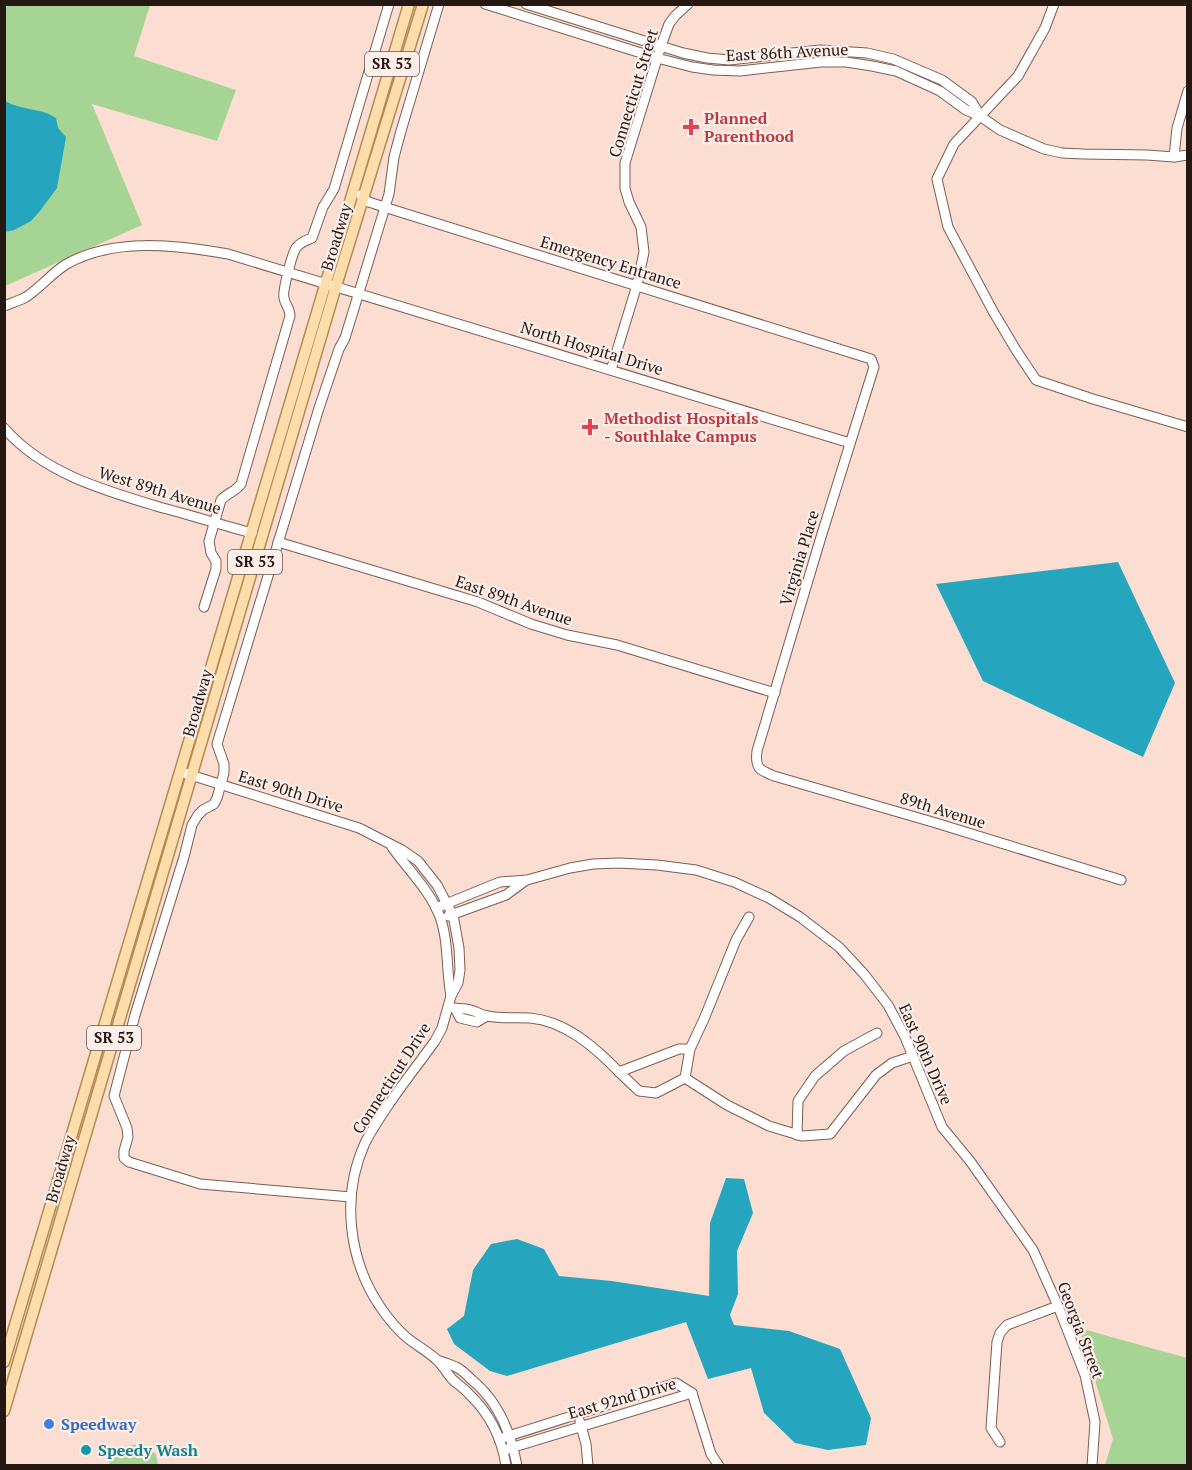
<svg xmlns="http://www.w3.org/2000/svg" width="1192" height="1470" font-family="'PT Serif',serif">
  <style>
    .green { fill: #a6d495 }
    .water { fill: #26a5be }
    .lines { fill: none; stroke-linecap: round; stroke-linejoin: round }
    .minor-casing { stroke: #7e5d51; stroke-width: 11 }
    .major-casing { stroke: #b28a52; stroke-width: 13 }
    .minor { stroke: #fff; stroke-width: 9 }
    .major { stroke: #feddac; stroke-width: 10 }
    .health-dot { fill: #e0444e; stroke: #feeee9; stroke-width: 2 }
    .shop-dot { fill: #3f7fe0; stroke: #feeee9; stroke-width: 2 }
    .culture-dot { fill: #0f9aa8; stroke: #feeee9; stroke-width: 2 }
    .labels { text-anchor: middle; stroke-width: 4.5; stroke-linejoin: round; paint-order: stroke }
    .shield { fill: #feeee9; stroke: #665853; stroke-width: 1.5 }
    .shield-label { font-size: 15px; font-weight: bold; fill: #251813 }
    .street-label { font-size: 16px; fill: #251813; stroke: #feeee9 }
    .health-label { font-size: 16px; font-weight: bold; fill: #be3a42; stroke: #feeee9; text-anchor: start }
    .shop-label { font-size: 16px; font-weight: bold; fill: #366cbe; stroke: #feeee9; text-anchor: start }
    .culture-label { font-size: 16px; font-weight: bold; fill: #0d838f; stroke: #feeee9; text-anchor: start }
  </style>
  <rect width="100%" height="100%" fill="#fcddd2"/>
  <!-- green -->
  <g class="green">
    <polygon points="4,5 150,5 134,56 236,90 217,141 92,104 142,225 5,286"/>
    <polygon points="1079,1328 1187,1358 1187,1465 1105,1465 1113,1439"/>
    <polygon points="138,1444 156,1454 158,1465 109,1465 111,1450"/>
  </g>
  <!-- water -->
  <g class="water">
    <path d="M5,101C22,111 39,107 56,118L58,128L66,137L57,188L40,211L31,221L14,230L5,232Z"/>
    <polygon points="1118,562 1175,683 1143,757 983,681 936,584"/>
    <polygon points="726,1178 744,1179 753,1213 737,1251 738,1294 730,1315 734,1325 789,1331 840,1349 871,1418 866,1445 828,1450 795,1443 764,1413 751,1368 708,1379 686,1322 507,1376 490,1371 454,1344 447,1329 464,1316 473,1270 491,1244 517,1239 544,1249 559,1276 612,1281 709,1296 710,1223"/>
  </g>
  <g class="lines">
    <defs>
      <g id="minor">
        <polyline points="485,4 657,58 692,67 713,70 740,71 821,62 846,62 872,66 896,71 940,91 966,110 980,116 1000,130 1044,149 1062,153 1084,154 1147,155 1174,157 1188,155"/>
        <polyline points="526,4 683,53 707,58 729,60 820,50 867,53 893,59 942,80 972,102 980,116"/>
        <polyline points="1054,4 1045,28 1018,76 954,144 937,179 948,227 994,313 1016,350 1036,380 1093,399 1188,427"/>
        <polyline points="1174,157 1177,128 1188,91"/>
        <path d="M361,195L363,200L384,207L871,359L874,367L821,537L757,751C755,768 759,770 774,776L936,823L1121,880"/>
        <path d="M4,306C11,303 19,301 26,297C40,288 51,274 65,265C112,237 176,245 228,254L850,443"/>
        <polyline points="611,370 637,285 644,252 641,227 629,202 625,188 625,163 661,46 669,24 675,16 688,4"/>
        <path d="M4,428C44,474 106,491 163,508C193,516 222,525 252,533"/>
        <polyline points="278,542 478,602 531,624 567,635 617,645 775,693"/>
        <path d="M204,607L216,569V561L211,553L209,541L221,500C227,493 235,492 241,484L290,316C290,308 285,305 284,298C282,292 292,254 296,248C300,242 307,240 312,238L323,207L334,189L389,4"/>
        <path d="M181,772L359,828L402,850L418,861L437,885L447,904L453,915L459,948L460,970L458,983L451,996L442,1028L435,1041C420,1062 404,1082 389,1104C381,1116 372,1129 365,1143C341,1196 348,1260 381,1308C388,1318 396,1328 405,1336C415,1345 428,1351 438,1361C443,1366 447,1373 452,1379C457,1384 464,1388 469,1394C489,1413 502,1438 506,1466"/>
        <path d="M392,847C408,870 430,890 440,917C449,942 446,970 451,996"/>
        <polyline points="436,908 500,882 527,880 570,868 593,864 619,863 657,865 696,870 734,882 769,898 800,917 839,947 864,974 888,1005 905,1037 942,1127 970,1161 1033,1250 1058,1306 1085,1375 1095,1422 1092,1466"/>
        <polyline points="448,916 506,895 525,881"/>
        <path d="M449,1007C455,1009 460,1008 466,1009C474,1010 481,1015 488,1016C502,1019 516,1017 530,1018C565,1021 595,1047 619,1072"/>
        <polyline points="456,1010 460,1018 477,1022 487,1016"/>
        <polyline points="690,1049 679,1049 619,1072 639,1091 656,1093 685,1078 690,1049 704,1019 736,940 749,917"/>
        <polyline points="685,1078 727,1105 769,1126 802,1136 830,1134 876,1075 892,1063 913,1056"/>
        <polyline points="797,1135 798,1101 815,1076 844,1051 877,1033"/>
        <polyline points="351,1197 200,1184 129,1162 124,1158 124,1151 128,1137 127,1128 114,1096 135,1015 184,857 192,825 198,815 203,810 214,804 217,798 224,773 224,764 217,744 319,408 339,349 345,338 389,194 394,157 401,131 439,4"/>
        <path d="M440,1361C446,1363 452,1365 458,1368C463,1371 468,1376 472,1380C499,1402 511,1433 517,1466"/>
        <polyline points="692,1393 711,1454 719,1466"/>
        <polyline points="580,1422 586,1444 588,1466"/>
        <polyline points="499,1439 676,1383 692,1393"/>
        <polyline points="1000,1442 991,1428 997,1342 1000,1333 1007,1325 1058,1306"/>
        <polyline points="504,1450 692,1393"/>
      </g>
      <g id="major">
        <polyline points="4,1362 409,4"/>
        <polyline points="4,1411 336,286 423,4"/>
      </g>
    </defs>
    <!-- minor casing -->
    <use href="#minor" class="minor-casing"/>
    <!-- major casing -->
    <use href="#major" class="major-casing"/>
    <!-- minor -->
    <use href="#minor" class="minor"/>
    <!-- major -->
    <use href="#major" class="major"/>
  </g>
  <!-- markers -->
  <g class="health-dot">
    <path d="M688 118h6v6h6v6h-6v6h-6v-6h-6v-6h6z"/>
    <path d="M587 418h6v6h6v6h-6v6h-6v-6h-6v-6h6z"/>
  </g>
  <circle class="shop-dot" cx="49" cy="1424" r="6"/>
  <circle class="culture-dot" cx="86" cy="1450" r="6"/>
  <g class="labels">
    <!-- shield labels -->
    <g class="shield">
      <rect x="365" y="52" width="54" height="24" rx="4.5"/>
      <rect x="228" y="550" width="54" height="24" rx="4.5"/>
      <rect x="87" y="1026" width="54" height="24" rx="4.5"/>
    </g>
    <g class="shield-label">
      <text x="392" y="69">SR 53</text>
      <text x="255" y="567">SR 53</text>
      <text x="114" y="1043">SR 53</text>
    </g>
    <!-- street labels -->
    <g class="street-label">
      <text transform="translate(787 52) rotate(-3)" y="6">East 86th Avenue</text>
      <text transform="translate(633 93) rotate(-73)" y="6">Connecticut Street</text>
      <text transform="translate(336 237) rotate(-73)" y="6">Broadway</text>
      <text transform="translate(611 262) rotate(17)" y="6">Emergency Entrance</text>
      <text transform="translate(592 348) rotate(17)" y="6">North Hospital Drive</text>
      <text transform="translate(160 490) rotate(17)" y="6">West 89th Avenue</text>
      <text transform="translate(799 558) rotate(-73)" y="6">Virginia Place</text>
      <text transform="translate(514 600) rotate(19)" y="6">East 89th Avenue</text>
      <text transform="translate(197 703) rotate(-74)" y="6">Broadway</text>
      <text transform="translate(291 791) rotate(17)" y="6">East 90th Drive</text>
      <text transform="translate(943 810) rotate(17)" y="6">89th Avenue</text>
      <text transform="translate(926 1054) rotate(66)" y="6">East 90th Drive</text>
      <text transform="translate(391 1078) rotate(-57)" y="6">Connecticut Drive</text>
      <text transform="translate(60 1169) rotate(-74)" y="6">Broadway</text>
      <text transform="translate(1081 1330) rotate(69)" y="6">Georgia Street</text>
      <text transform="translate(622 1398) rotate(-16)" y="6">East 92nd Drive</text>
    </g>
    <!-- health labels -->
    <g class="health-label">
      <text x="704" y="124">Planned<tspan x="704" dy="18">Parenthood</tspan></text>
      <text x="604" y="424">Methodist Hospitals<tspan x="604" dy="18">- Southlake Campus</tspan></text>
    </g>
    <!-- shop labels -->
    <g class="shop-label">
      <text x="61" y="1430">Speedway</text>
    </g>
    <!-- culture labels -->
    <g class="culture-label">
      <text x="98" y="1456">Speedy Wash</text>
    </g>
  </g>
  <!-- border -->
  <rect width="1192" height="1470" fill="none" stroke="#251813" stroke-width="12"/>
</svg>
